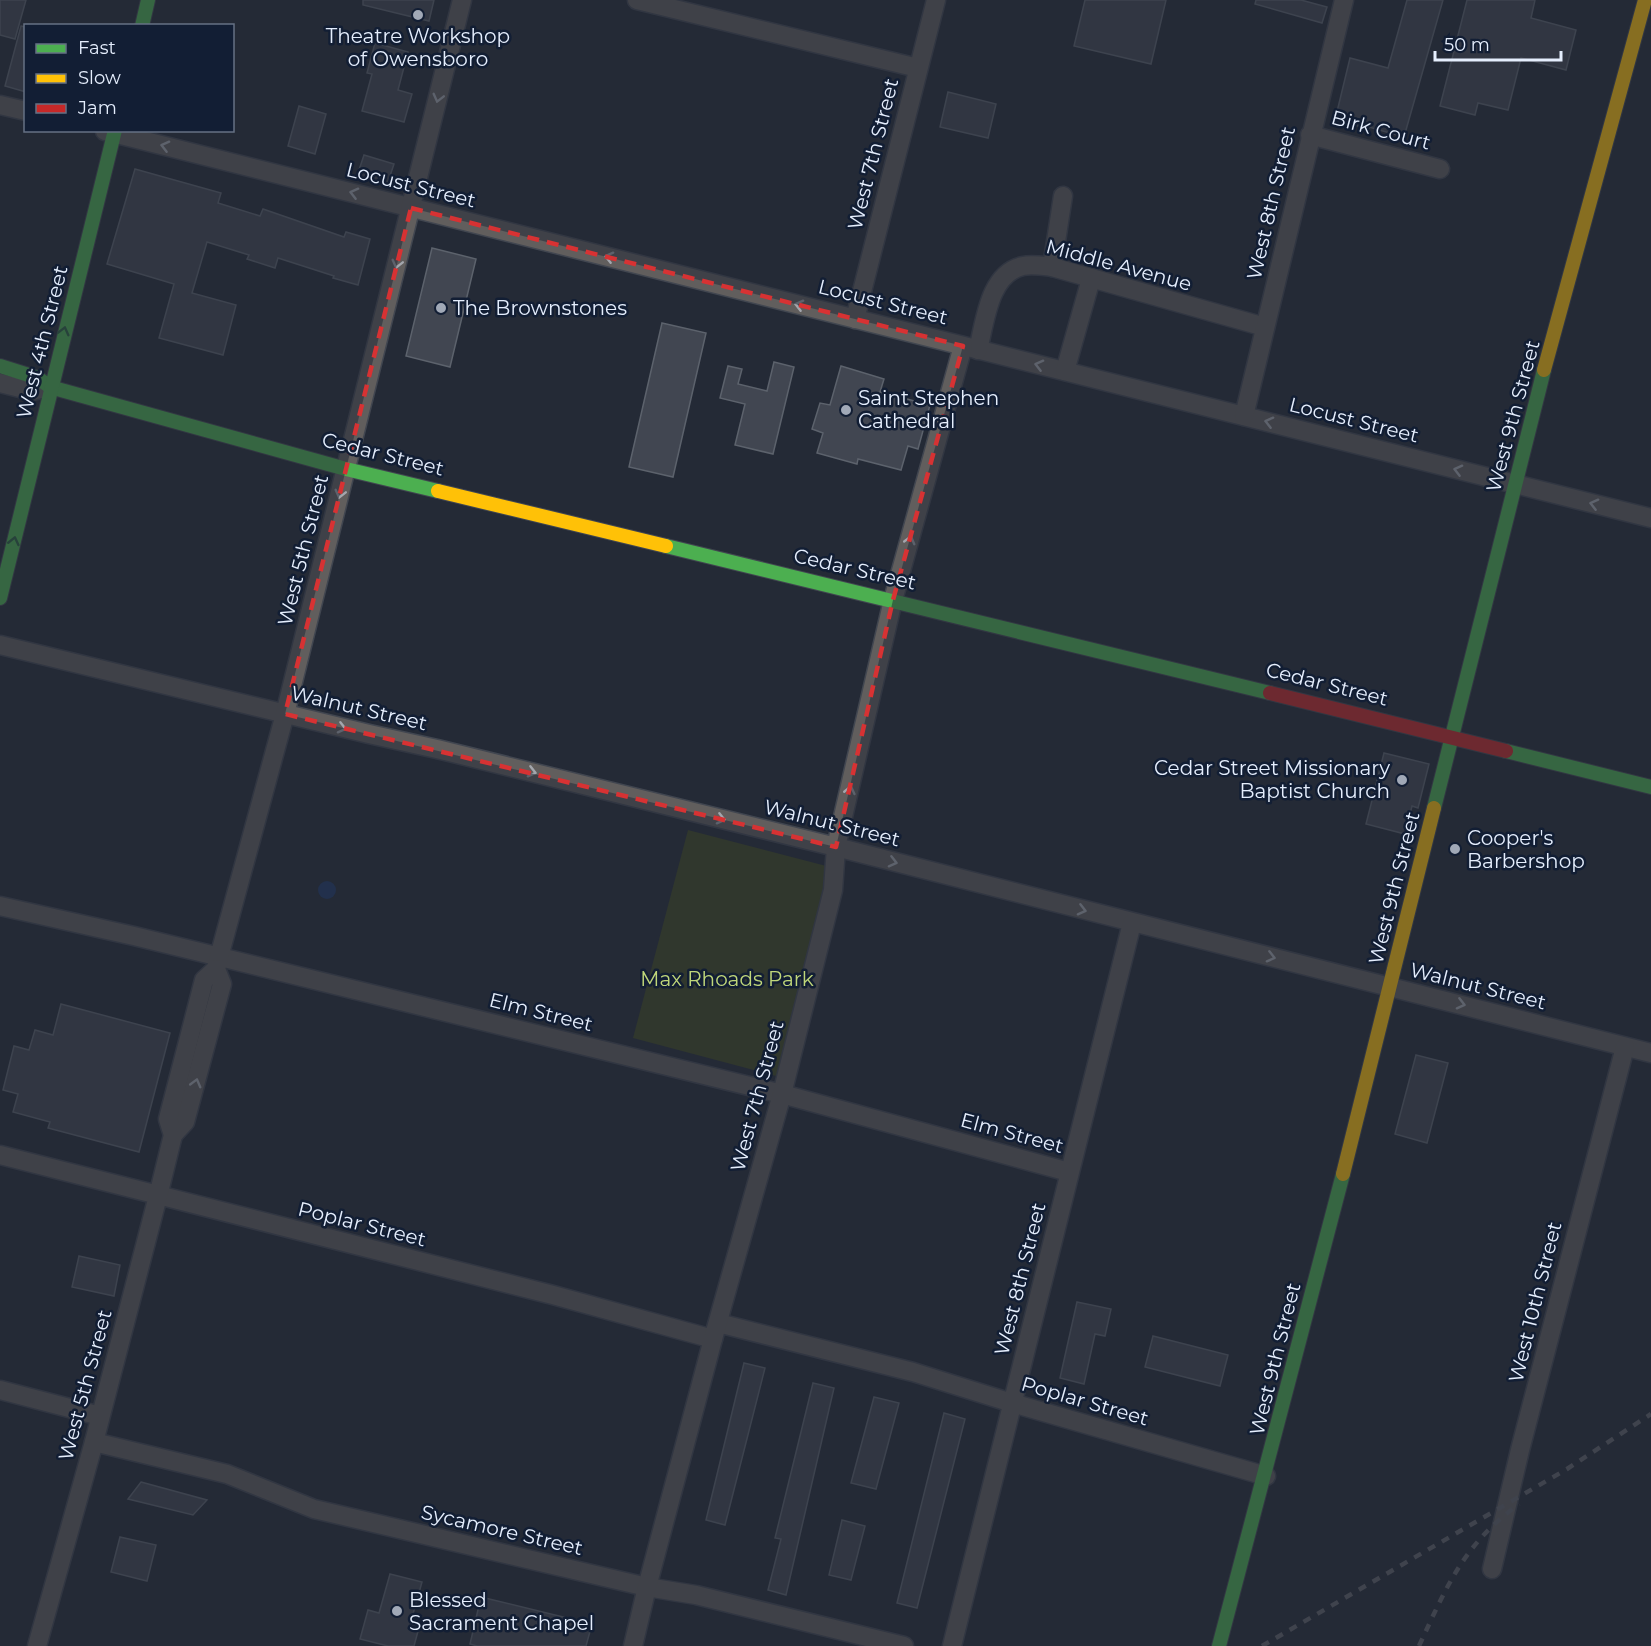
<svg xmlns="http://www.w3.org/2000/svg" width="1651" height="1646" font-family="Montserrat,sans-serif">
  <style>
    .green { fill: #3e4723 }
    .water { fill: #1f3966 }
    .building { fill: #414651; stroke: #5c626c; stroke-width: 1.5 }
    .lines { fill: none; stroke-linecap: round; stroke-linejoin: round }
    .street-casing { stroke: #414650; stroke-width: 21 }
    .fast-casing { stroke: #414650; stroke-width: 16 }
    .slow-casing { stroke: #414650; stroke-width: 16 }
    .jam-casing { stroke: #414650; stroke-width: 16 }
    .street { stroke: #615e5d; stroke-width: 18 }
    .fast { stroke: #4caf50; stroke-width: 14 }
    .slow { stroke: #ffc107; stroke-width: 14 }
    .jam { stroke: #c62828; stroke-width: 14 }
    .rail { stroke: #606268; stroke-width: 4.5; stroke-dasharray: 8 8; stroke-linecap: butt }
    .oneway { stroke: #a3a6ad }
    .oneway2 { stroke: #2c5f41 }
    .marked { fill: none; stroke: #d73233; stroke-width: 4.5; stroke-dasharray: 12 8; stroke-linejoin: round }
    .poi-dot { fill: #a1a9b7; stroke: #121e34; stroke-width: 2 }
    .labels { text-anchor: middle; stroke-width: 5; stroke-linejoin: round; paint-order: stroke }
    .poi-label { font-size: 20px; fill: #e5eefd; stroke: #121e34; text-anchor: start }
    .street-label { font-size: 20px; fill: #e5eefd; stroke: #121e34 }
    .park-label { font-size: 20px; fill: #c0d77a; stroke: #121e34 }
  </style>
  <rect width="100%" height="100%" fill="#242a36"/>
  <!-- green -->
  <polygon class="green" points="688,830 834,868 780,1077 633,1038"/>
  <!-- water -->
  <circle class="water" cx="327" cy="890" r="9"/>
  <!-- building -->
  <g class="building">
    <polygon points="0,0 26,0 15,39 0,35"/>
    <polygon points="363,0 434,0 429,21 363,5"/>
    <polygon points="1085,0 1166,0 1151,64 1074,46"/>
    <polygon points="1256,0 1301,0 1327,7 1322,23 1255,4"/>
    <polygon points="1407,0 1443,0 1404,137 1369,127 1369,129 1335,120 1350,58 1388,68"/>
    <polygon points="1467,0 1535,0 1531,18 1576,30 1566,70 1521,58 1508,110 1478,103 1475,115 1440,106"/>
    <polygon points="21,26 26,27 26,92 5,86"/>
    <polygon points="375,43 408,52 398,90 412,94 404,122 362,111 372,74 367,73"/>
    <polygon points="948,92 996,104 988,138 940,127"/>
    <polygon points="299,106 326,114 315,154 288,146"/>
    <polygon points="364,155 394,164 387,185 357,176"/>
    <polygon points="135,169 221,193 218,203 260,216 263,209 344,237 346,232 370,239 358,285 333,278 334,276 278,258 275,268 247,259 249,255 207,242 192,293 236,305 223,355 159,338 174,284 107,264"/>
    <polygon points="432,248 476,259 450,367 406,356"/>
    <polygon points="662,323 706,333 673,477 629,467"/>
    <polygon points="774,362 794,367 773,454 735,445 745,404 720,398 728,366 742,369 738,384 767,391"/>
    <polygon points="841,366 884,379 880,392 930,405 918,449 908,446 901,470 858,459 857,464 817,453 823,433 812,429 820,403 830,405"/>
    <polygon points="1384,753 1429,764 1418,808 1412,806 1405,834 1366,824"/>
    <polygon points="61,1004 170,1033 139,1152 48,1128 50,1122 13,1112 18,1094 3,1090 14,1046 29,1050 35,1030 53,1035"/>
    <polygon points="1416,1055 1448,1063 1427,1143 1395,1134"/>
    <polygon points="79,1256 120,1265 114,1296 72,1287"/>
    <polygon points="1077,1302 1111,1309 1105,1336 1095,1334 1084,1384 1060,1378"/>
    <polygon points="1153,1336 1228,1355 1220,1386 1145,1367"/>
    <polygon points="744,1363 765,1368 725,1525 706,1520"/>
    <polygon points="813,1383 834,1388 786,1595 768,1590 781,1539 775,1538"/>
    <polygon points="874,1397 899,1403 876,1489 851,1483"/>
    <polygon points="944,1413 965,1419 917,1608 897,1603"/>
    <polygon points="141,1482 207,1500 193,1515 128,1499"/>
    <polygon points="842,1520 865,1526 851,1580 829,1575"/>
    <polygon points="120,1537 156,1545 147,1581 111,1572"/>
    <polygon points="390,1574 422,1582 411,1621 420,1624 414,1646 388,1646 360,1639 368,1610 379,1613"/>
    <polygon points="481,1597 592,1624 586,1646 477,1646 470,1644"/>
  </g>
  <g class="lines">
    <defs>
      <g id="street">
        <polyline points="637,0 918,68"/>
        <polyline points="0,105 26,111"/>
        <polyline points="105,131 1651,518"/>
        <polyline points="1310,135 1440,169"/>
        <polyline points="1052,267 1063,196"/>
        <polyline points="855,319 936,0"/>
        <path d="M978,350C985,322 989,273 1023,266C1032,264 1043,266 1052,267L1265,327"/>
        <polyline points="1065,371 1091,279"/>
        <polyline points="0,383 32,391 50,387"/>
        <polyline points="1244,416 1344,0"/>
        <polyline points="0,645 369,734 437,749 836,847 1651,1053"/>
        <polyline points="0,906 134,936 782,1094 1069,1172"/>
        <polyline points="173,1135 185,1122 222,984 216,969 219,957 285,714 462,0"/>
        <polyline points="0,1155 553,1295 713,1339"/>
        <polyline points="718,1323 913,1372 1012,1403 1266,1476"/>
        <polyline points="0,1390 100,1416"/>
        <polyline points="94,1442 227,1474 314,1509 647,1587 696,1595 904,1646"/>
        <polyline points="1492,1569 1520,1450 1625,1047"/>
        <polyline points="37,1646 94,1442 158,1196 173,1135 168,1119 204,980 216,969"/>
        <polyline points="633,1646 647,1587 713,1339 782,1094 833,890 836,847 893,600 963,346"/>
        <polyline points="952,1646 1132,923"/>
      </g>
      <g id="fast">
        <polyline points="142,26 148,0"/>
        <polyline points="0,366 38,378 50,387 346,469 438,491"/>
        <polyline points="666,546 1270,693"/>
        <polyline points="0,598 115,130"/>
        <polyline points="1506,751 1651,787"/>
        <polyline points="1434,808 1544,370"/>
        <polyline points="1219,1646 1343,1174"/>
      </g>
      <g id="slow">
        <polyline points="1544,370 1645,0"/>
        <polyline points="438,491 666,546"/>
        <polyline points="1343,1174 1434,808"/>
      </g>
      <polyline id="jam" points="1270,693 1506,751"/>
    </defs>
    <!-- street casing -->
    <use href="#street" class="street-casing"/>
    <!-- fast casing -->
    <use href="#fast" class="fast-casing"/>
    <!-- slow casing -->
    <use href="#slow" class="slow-casing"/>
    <!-- jam casing -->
    <use href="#jam" class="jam-casing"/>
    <!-- street -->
    <use href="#street" class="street"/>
    <!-- fast -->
    <use href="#fast" class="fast"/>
    <!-- slow -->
    <use href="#slow" class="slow"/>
    <!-- jam -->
    <use href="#jam" class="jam"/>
    <!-- rail -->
    <g class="rail">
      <polyline points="1262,1646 1567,1469 1651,1414"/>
      <path d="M1419,1646C1447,1586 1463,1545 1519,1504"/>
    </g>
  </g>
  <!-- one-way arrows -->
  <defs><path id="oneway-chevron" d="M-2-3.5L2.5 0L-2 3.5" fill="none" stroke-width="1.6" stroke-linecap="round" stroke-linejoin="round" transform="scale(1.5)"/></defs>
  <g class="oneway">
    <use href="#oneway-chevron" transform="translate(438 98) rotate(104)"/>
    <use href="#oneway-chevron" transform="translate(165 146) rotate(-166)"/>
    <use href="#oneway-chevron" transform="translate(354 193) rotate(-166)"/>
    <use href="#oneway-chevron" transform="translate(609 257) rotate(-166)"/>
    <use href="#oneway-chevron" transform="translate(397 264) rotate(104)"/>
    <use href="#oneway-chevron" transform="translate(799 305) rotate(-166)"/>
    <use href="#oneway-chevron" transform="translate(1039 365) rotate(-166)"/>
    <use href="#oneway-chevron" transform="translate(1269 422) rotate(-166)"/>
    <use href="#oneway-chevron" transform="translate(1458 470) rotate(-166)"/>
    <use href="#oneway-chevron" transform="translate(340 494) rotate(104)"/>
    <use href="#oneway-chevron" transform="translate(1594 504) rotate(-166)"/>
    <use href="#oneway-chevron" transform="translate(910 540) rotate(-75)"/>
    <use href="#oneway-chevron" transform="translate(342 728) rotate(14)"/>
    <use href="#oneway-chevron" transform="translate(532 772) rotate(14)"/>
    <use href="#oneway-chevron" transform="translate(850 790) rotate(-77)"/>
    <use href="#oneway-chevron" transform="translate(721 819) rotate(14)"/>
    <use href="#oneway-chevron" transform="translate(893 862) rotate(14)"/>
    <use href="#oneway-chevron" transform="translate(1082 910) rotate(14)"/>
    <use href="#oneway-chevron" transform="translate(1271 957) rotate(14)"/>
    <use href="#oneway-chevron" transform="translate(1461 1004) rotate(14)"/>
    <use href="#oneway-chevron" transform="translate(196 1083) rotate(-75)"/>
  </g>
  <g class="oneway2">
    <use href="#oneway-chevron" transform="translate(64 331) rotate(-76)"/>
    <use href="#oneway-chevron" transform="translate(14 541) rotate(-77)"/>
  </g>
  <!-- marked area -->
  <path d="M0 0H1651V1646H0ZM411,208L963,346L893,600L836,847L285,714Z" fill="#242a36" fill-opacity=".55" fill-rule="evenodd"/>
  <path class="marked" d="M411,208L963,346L893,600L836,847L285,714Z"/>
  <!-- markers -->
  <g class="poi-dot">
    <circle cx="418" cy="15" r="6"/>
    <circle cx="441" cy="308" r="6"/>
    <circle cx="846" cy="410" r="6"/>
    <circle cx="1402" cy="780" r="6"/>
    <circle cx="1455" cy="849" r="6"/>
    <circle cx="397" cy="1611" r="6"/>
  </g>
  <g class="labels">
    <!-- poi labels -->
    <g class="poi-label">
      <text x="418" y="43" text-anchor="middle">Theatre Workshop<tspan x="418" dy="23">of Owensboro</tspan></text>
      <text x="453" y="315">The Brownstones</text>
      <text x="858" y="405">Saint Stephen<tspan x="858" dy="23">Cathedral</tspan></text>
      <text x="1390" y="775" text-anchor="end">Cedar Street Missionary<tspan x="1390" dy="23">Baptist Church</tspan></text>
      <text x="1467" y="845">Cooper's<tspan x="1467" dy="23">Barbershop</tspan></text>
      <text x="409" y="1607">Blessed<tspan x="409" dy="23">Sacrament Chapel</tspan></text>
    </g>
    <!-- street labels -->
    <g class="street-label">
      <text transform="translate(1381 130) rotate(15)" y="7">Birk Court</text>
      <text transform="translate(873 154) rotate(-76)" y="7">West 7th Street</text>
      <text transform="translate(411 185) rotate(14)" y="7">Locust Street</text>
      <text transform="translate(1271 203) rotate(-77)" y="7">West 8th Street</text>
      <text transform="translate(1119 265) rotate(15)" y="7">Middle Avenue</text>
      <text transform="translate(883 302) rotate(14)" y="7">Locust Street</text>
      <text transform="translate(42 342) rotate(-76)" y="7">West 4th Street</text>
      <text transform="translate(1513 416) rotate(-75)" y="7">West 9th Street</text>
      <text transform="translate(1354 420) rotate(14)" y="7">Locust Street</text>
      <text transform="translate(383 454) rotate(14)" y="7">Cedar Street</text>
      <text transform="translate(303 550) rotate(-76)" y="7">West 5th Street</text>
      <text transform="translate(855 569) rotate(13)" y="7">Cedar Street</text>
      <text transform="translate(1327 684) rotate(14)" y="7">Cedar Street</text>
      <text transform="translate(359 708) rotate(13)" y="7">Walnut Street</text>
      <text transform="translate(832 823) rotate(14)" y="7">Walnut Street</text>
      <text transform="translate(1394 888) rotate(-76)" y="7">West 9th Street</text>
      <text transform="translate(1478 986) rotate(14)" y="7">Walnut Street</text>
      <text transform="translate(541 1012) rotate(14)" y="7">Elm Street</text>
      <text transform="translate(757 1096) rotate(-75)" y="7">West 7th Street</text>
      <text transform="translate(1012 1133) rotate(15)" y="7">Elm Street</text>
      <text transform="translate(362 1224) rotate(14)" y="7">Poplar Street</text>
      <text transform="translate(1020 1279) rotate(-76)" y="7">West 8th Street</text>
      <text transform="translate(1535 1302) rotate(-76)" y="7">West 10th Street</text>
      <text transform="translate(1275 1359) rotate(-76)" y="7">West 9th Street</text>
      <text transform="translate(85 1385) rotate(-75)" y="7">West 5th Street</text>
      <text transform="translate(1085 1401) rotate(16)" y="7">Poplar Street</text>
      <text transform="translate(502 1530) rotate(13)" y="7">Sycamore Street</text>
    </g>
    <!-- park labels -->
    <g class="park-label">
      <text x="727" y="986">Max Rhoads Park</text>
    </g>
  </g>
  <!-- legend -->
  <rect x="24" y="24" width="210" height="108" fill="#121e34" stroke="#667184" stroke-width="1.5"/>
  <rect x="36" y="44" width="30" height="9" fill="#4caf50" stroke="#667184" stroke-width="1.5"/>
  <text x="78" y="54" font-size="18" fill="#e5eefd">Fast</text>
  <rect x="36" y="74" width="30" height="9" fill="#ffc107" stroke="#667184" stroke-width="1.5"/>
  <text x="78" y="84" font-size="18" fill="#e5eefd">Slow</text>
  <rect x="36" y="104" width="30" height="9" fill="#c62828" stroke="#667184" stroke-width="1.5"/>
  <text x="78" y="114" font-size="18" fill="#e5eefd">Jam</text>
  <!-- scale -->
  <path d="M1435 51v9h126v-9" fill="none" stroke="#e5eefd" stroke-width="3"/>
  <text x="1444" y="51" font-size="18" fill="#e5eefd" stroke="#121e34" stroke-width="4.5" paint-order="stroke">50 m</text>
</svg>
